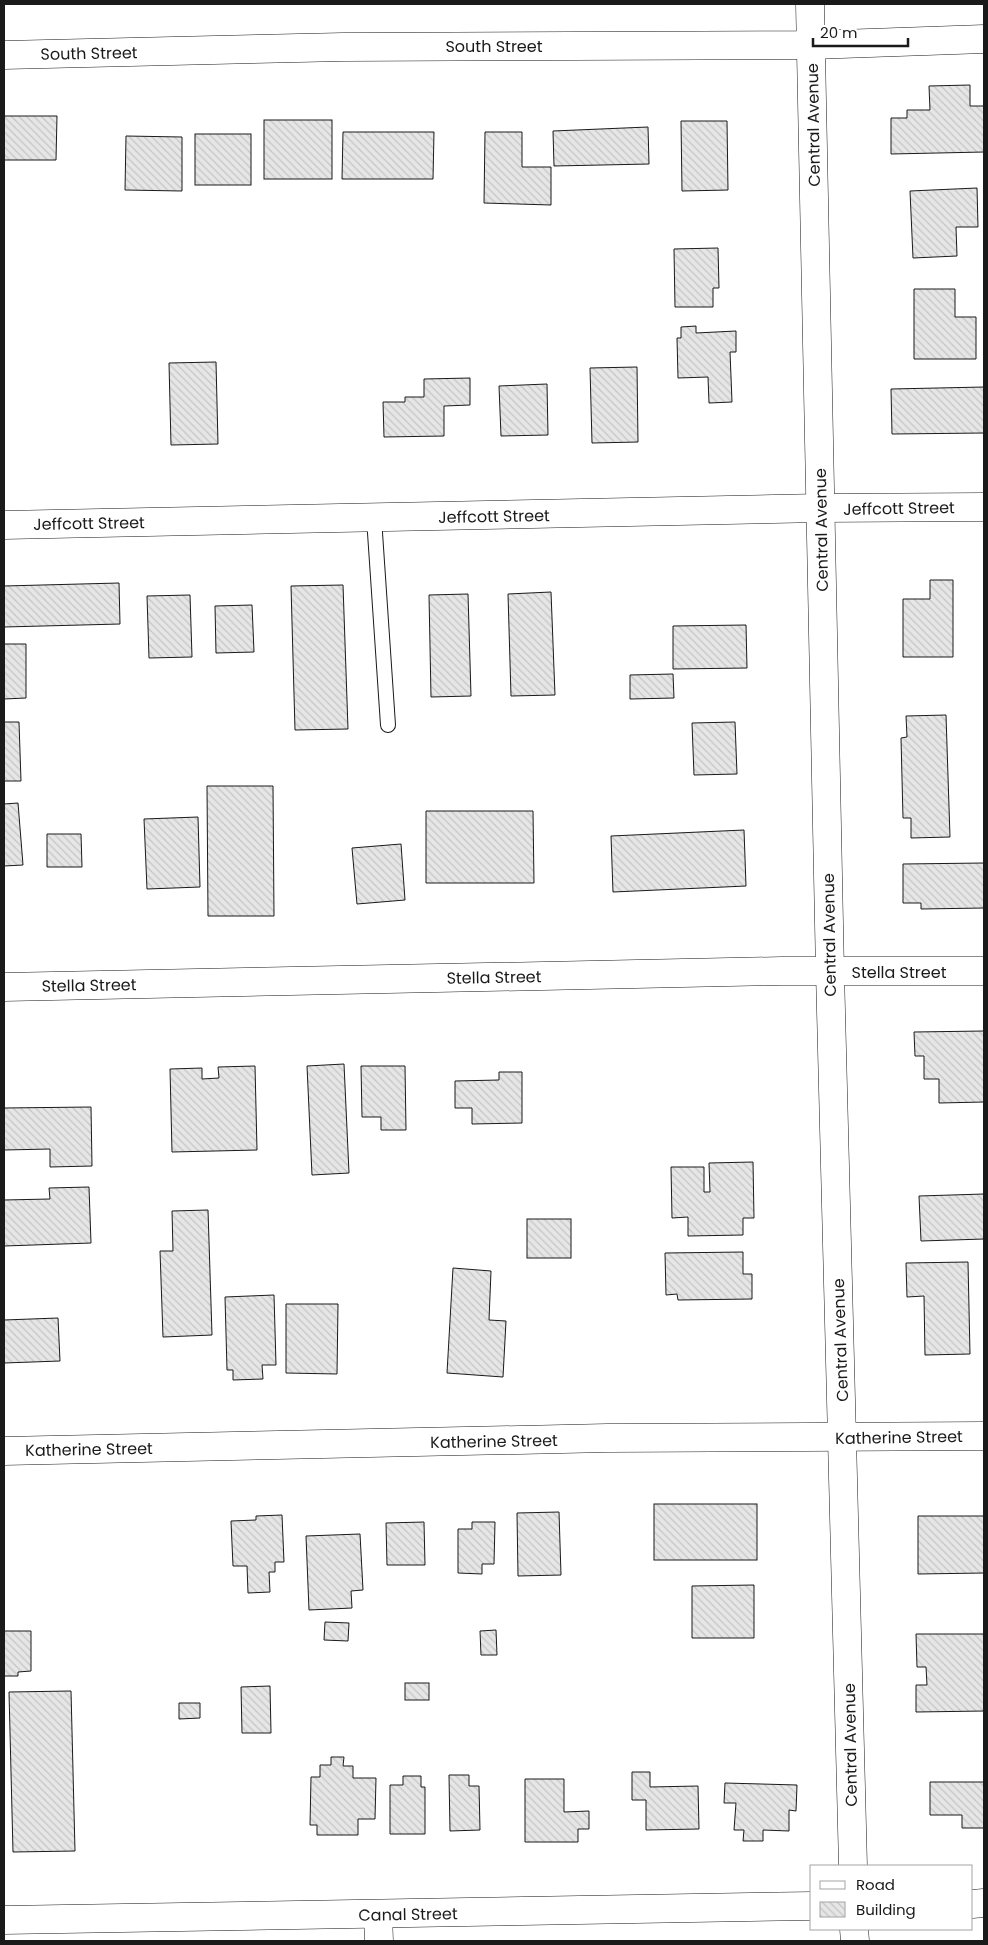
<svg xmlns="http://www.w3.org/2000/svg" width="988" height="1945" font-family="Poppins,sans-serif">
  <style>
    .building { fill: url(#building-back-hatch); stroke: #1a1a1a }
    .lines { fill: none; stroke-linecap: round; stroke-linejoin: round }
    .lane-casing { stroke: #1a1a1a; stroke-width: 16 }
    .street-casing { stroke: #1a1a1a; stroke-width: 29 }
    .secondary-casing { stroke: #1a1a1a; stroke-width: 29 }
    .lane { stroke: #fff; stroke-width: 14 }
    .street { stroke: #fff; stroke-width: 28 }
    .secondary { stroke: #fff; stroke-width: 28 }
    .labels { text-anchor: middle; stroke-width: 4; stroke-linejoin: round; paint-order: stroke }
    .street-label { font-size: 16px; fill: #1a1a1a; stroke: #fff }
  </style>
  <defs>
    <pattern id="building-back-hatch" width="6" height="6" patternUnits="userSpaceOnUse" patternTransform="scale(1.25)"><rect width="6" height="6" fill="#e6e6e6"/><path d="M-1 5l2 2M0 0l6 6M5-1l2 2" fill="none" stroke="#c5c5c5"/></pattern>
  </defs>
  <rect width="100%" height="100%" fill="#fff"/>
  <!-- building -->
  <g class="building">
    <polygon points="970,85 970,106 984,106 984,152 891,154 891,118 907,118 907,110 930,110 929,86"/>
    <polygon points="4,116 57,116 56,160 4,160"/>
    <rect x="264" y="120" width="68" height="59"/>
    <polygon points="681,121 727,121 728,190 682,191"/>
    <polygon points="648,127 649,164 554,166 553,131"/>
    <polygon points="343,132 434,132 433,179 342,179"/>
    <polygon points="485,132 522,132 522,167 551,167 551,205 484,203"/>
    <rect x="195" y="134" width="56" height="51"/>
    <polygon points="126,136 182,137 182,191 125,190"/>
    <polygon points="977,188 978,227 956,227 957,256 913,258 910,191"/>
    <polygon points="718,248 719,288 713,288 713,307 675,307 674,249"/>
    <polygon points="914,289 955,289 955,317 976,317 976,359 914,359"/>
    <polygon points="696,326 696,333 736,331 736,352 730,352 732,402 709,403 708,377 678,378 677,338 681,338 681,327"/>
    <polygon points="216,362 218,444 171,445 169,363"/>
    <polygon points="637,367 638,442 592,443 590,368"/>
    <polygon points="470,378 470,405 444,406 444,436 384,437 383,402 405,402 405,397 424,397 424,379"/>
    <polygon points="547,384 548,435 501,436 499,386"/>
    <polygon points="984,387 984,433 892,434 891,389"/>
    <polygon points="930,580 953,580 953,657 903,657 903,599 930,599"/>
    <polygon points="119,583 120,624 4,627 4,586"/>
    <polygon points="343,585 348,729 295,730 291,586"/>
    <polygon points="551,592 555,695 511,696 508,594"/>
    <polygon points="468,594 471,696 431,697 429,595"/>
    <polygon points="190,595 192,657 149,658 147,596"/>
    <polygon points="252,605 254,652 216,653 215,606"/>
    <polygon points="746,625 747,668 673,669 673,626"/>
    <polygon points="4,644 26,644 26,698 4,699"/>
    <polygon points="673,674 674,698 630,699 630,675"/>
    <polygon points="946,715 950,837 911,838 911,818 903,818 901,738 907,737 906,716"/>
    <polygon points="4,722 19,722 21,781 4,781"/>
    <polygon points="735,722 737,774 694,775 692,723"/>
    <polygon points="207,786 273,786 274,916 208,916"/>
    <polygon points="18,803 23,865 4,866 4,804"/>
    <polygon points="426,811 533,811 534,883 426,883"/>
    <polygon points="198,817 200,887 147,889 144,819"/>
    <polygon points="744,830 746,886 613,892 611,836"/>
    <polygon points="47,834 81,834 82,867 47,867"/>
    <polygon points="401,844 405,900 357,904 352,848"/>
    <polygon points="984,863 984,908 921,909 921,903 903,903 903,864"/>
    <polygon points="984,1031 984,1102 939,1103 939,1079 924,1079 924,1056 915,1056 914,1032"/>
    <polygon points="344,1064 349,1173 312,1175 307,1066"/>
    <polygon points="255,1066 257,1150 172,1152 170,1069 202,1068 202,1079 219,1078 218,1067"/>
    <polygon points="361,1066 405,1066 406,1130 381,1130 381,1117 362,1117"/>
    <polygon points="499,1072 522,1072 522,1123 472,1124 472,1108 455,1108 455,1081 499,1080"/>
    <polygon points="91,1107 92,1166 50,1167 50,1149 4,1150 4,1108"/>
    <polygon points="753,1162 754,1218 743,1218 743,1235 688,1236 688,1217 672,1218 671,1167 704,1167 704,1192 710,1192 709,1163"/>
    <polygon points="89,1187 91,1243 4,1246 4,1200 50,1199 49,1188"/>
    <polygon points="984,1194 984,1239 921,1241 919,1196"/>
    <polygon points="208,1210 212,1335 163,1337 160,1251 173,1251 172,1211"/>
    <rect x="527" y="1219" width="44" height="39"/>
    <polygon points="743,1252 743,1274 752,1274 752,1299 678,1300 677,1294 666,1295 665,1253"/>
    <polygon points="968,1262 970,1354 925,1355 924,1296 907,1297 906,1263"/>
    <polygon points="453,1268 491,1271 489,1320 506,1321 503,1377 447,1373"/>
    <polygon points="274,1295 276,1365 262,1365 263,1379 233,1380 233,1370 227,1370 225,1297"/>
    <polygon points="286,1304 338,1304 337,1374 286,1373"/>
    <polygon points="58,1318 60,1361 4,1363 4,1320"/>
    <rect x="654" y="1504" width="103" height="56"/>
    <polygon points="559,1512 561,1575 518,1576 517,1513"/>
    <polygon points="282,1515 284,1562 275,1562 275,1572 269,1572 270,1592 248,1593 247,1566 233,1566 231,1521 256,1520 256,1516"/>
    <polygon points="918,1516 984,1516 984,1573 918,1574"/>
    <polygon points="424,1522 425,1565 387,1565 386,1523"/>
    <polygon points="472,1522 495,1522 494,1564 482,1564 482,1574 458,1573 458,1529 472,1529"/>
    <polygon points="360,1534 363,1590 351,1591 352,1608 309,1610 306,1536"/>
    <polygon points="754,1585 754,1638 692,1638 692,1586"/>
    <polygon points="325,1622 349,1623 348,1641 324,1640"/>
    <polygon points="496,1630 497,1655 481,1655 480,1631"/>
    <polygon points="4,1631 31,1631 31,1671 18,1672 18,1676 4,1676"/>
    <polygon points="916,1634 984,1634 984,1711 916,1712 916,1685 927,1685 926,1667 917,1667"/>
    <rect x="405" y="1683" width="24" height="17"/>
    <polygon points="270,1686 271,1733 242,1733 241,1687"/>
    <polygon points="71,1691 75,1851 13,1852 9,1692"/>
    <polygon points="179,1703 200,1703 200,1718 179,1719"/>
    <polygon points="331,1757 344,1757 343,1766 353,1766 353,1778 376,1778 375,1819 358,1819 358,1835 317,1835 317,1825 310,1825 311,1777 320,1777 320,1765 331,1765"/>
    <polygon points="632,1772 650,1772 650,1787 698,1786 699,1829 646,1830 646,1800 632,1800"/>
    <polygon points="449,1775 469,1775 469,1786 479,1786 480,1830 450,1831"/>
    <polygon points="403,1776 421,1776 421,1787 425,1787 425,1834 390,1834 390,1785 403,1785"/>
    <polygon points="525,1779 564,1779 564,1812 589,1811 589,1829 578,1829 578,1842 525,1842"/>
    <polygon points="930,1782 984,1782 984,1828 962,1828 962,1815 930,1815"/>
    <polygon points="725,1783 797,1785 796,1811 789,1810 789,1831 763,1830 763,1841 743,1841 744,1830 734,1830 736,1803 724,1803"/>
  </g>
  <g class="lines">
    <defs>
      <polyline id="lane" points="374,518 388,725"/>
      <g id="street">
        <polyline points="4,55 343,47 812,45 984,39"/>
        <polyline points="4,525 820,508 984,507"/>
        <polyline points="4,987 782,971 984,971"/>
        <polyline points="4,1451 607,1438 984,1436"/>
        <polyline points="972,1904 984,1903"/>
        <polyline points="378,1915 379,1941"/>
        <polyline points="4,1920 812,1906"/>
      </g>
      <g id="secondary">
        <polyline points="810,4 830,972 853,1866"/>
        <polyline points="854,1929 855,1941"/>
      </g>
    </defs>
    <!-- lane casing -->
    <use href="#lane" class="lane-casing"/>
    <!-- street casing -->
    <use href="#street" class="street-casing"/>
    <!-- secondary casing -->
    <use href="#secondary" class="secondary-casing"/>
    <!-- lane -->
    <use href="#lane" class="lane"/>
    <!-- street -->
    <use href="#street" class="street"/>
    <!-- secondary -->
    <use href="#secondary" class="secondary"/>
  </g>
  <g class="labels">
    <!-- street labels -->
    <g class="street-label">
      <text x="494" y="52">South Street</text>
      <text transform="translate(89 53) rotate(-1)" y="6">South Street</text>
      <text transform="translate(813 125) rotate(-91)" y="6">Central Avenue</text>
      <text transform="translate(899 508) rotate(-1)" y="6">Jeffcott Street</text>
      <text transform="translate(494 516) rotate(-1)" y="6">Jeffcott Street</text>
      <text transform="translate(89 523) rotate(-1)" y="6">Jeffcott Street</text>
      <text transform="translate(821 530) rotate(-91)" y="6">Central Avenue</text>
      <text transform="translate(829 935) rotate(-91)" y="6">Central Avenue</text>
      <text x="899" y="978">Stella Street</text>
      <text transform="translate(494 977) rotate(-1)" y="6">Stella Street</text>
      <text transform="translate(89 985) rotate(-1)" y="6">Stella Street</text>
      <text transform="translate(840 1340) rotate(-92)" y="6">Central Avenue</text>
      <text transform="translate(899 1437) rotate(-1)" y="6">Katherine Street</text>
      <text transform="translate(494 1441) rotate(-1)" y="6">Katherine Street</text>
      <text transform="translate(89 1449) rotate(-1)" y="6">Katherine Street</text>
      <text transform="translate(850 1745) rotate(-91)" y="6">Central Avenue</text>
      <text transform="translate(408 1914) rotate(-1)" y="6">Canal Street</text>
    </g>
  </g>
  <!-- border -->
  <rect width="988" height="1945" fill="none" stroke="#1a1a1a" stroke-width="10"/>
  <!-- legend -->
  <rect x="810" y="1865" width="162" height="65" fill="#ffffff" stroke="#a3a3a3"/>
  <rect x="820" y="1881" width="25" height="8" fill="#ffffff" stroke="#a3a3a3"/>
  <text x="856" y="1890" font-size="15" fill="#1a1a1a">Road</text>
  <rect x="820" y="1902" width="25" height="15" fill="url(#building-back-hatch)" stroke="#a3a3a3"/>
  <text x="856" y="1915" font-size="15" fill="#1a1a1a">Building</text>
  <!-- scale -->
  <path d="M813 38v8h95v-8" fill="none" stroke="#1a1a1a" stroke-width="2.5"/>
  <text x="820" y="38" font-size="15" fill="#1a1a1a" stroke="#ffffff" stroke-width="4" paint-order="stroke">20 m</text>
</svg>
